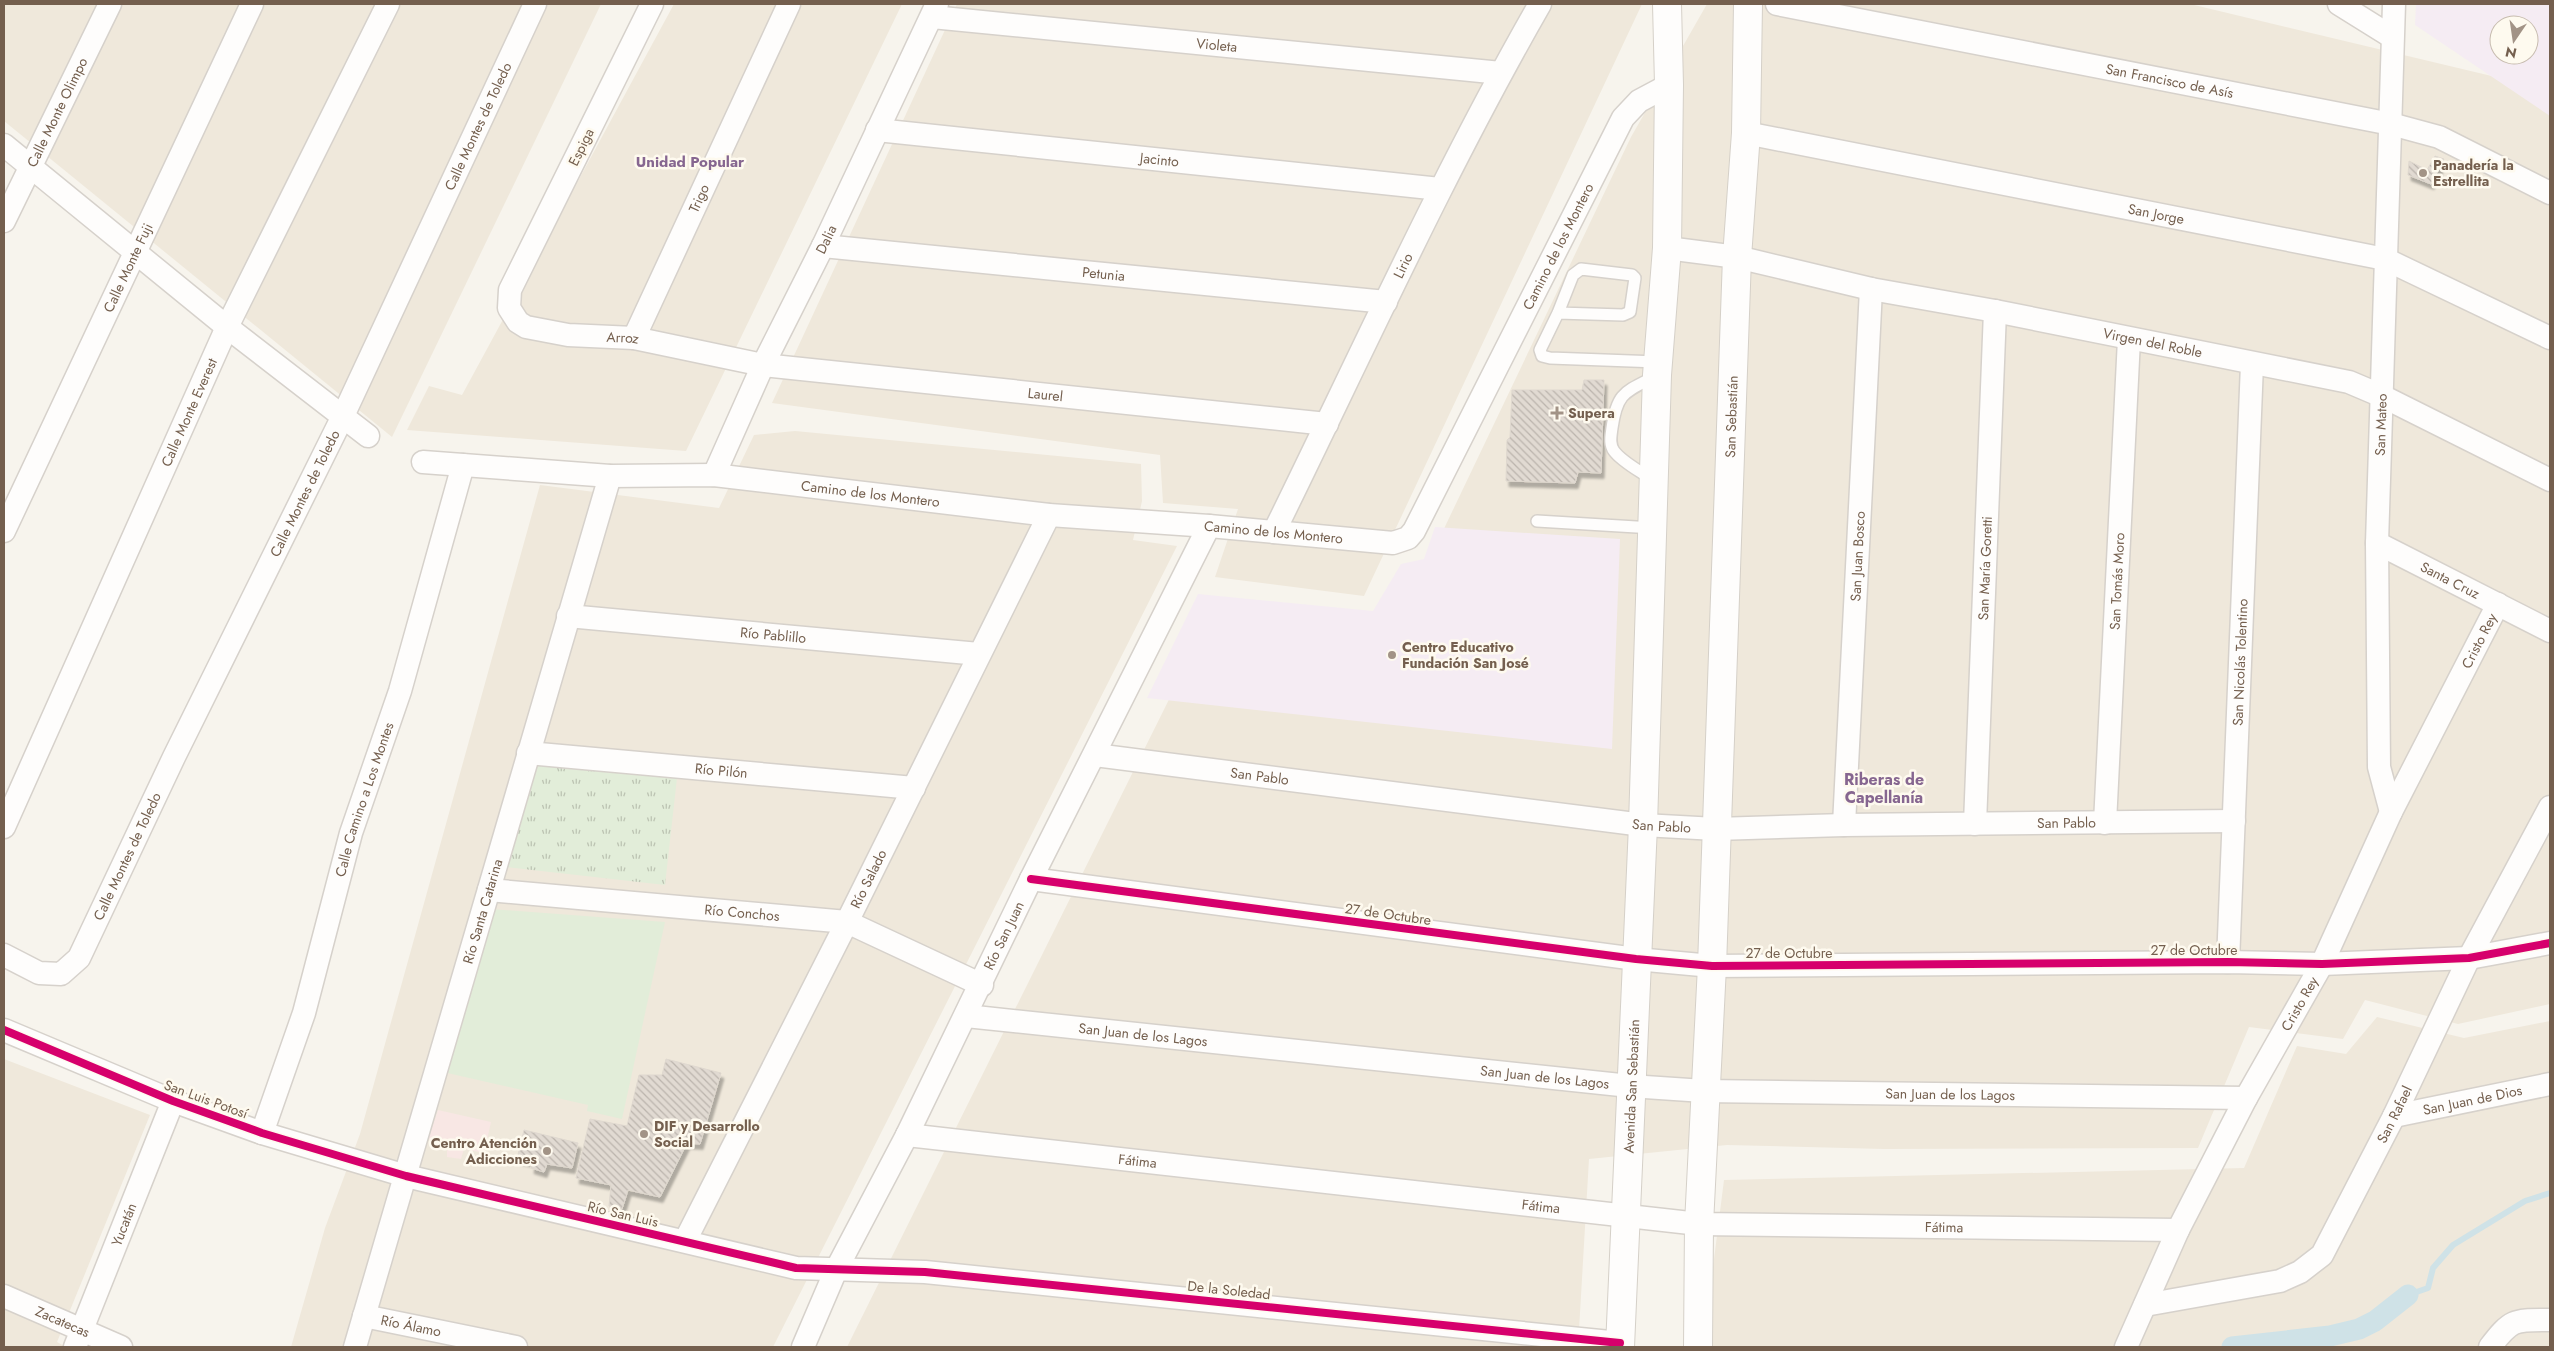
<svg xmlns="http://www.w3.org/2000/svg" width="2554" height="1351" font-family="Jost,sans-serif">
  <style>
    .residential { fill: #efe8db }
    .education { fill: #f5ecf3; fill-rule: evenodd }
    .medical { fill: #f8e7e4 }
    .grass { fill: #e2edd9 }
    .park { fill: url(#park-tufts) }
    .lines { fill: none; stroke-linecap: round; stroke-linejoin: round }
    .stream { stroke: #cfe2e7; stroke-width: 6 }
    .canal { stroke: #cfe2e7; stroke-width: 21 }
    .building { fill: url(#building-back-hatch); stroke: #dfd8cf; filter: url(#shadow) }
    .service-casing { stroke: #d6d1cb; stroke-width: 14 }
    .minor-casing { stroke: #d6d1cb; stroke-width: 25 }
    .secondary-casing { stroke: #d5d0c8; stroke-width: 30 }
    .service { stroke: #fefdfc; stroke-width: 11 }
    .minor { stroke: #fefdfc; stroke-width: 22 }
    .secondary { stroke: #fefdfc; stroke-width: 28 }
    .cycleway-casing { stroke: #fefaef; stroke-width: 11 }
    .cycleway { stroke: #d6006c; stroke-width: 8 }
    .poi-dot { fill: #a29386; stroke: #fefaef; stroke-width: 2 }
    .labels { text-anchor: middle; stroke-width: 5; stroke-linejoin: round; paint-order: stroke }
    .street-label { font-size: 14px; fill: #745f4e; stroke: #fefaef }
    .poi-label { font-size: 14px; font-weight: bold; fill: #745f4e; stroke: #fefaef; text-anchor: start }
    .neighbourhood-label { font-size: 15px; font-weight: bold; fill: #866690; stroke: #fefaef }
    .quarter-label { font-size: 16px; font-weight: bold; fill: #866690; stroke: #fefaef }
  </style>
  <defs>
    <pattern id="park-tufts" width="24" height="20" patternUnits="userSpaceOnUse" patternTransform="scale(1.25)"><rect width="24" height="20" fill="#e2edd9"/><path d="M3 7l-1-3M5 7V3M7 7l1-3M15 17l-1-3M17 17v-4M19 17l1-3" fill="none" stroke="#bcc3b2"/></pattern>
    <pattern id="building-back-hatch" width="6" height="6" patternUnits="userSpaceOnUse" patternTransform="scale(1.25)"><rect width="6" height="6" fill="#e1dad2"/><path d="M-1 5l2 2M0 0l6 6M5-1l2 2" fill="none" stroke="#bbb4ad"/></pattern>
    <filter id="shadow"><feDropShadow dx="3" dy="5.5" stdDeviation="1" flood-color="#0004"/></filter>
  </defs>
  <rect width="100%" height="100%" fill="#f7f4ed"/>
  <!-- residential -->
  <g class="residential">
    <polygon points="4,4 601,4 392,437 4,121"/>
    <polygon points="674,4 902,4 686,451 407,430 429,386 462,395"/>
    <polygon points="957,4 1642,4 1364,596 1215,577 1238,509 1163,503 1160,455 772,403"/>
    <polygon points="1707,4 2190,4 2550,90 2550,1004 2458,1024 2365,1000 2343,1039 2249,1027 2198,1148 1884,1149 1727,1145 1589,1159 1578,1347 847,1347 1211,615 1398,625 1631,137"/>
    <polygon points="795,431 1141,464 1142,501 1133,540 1177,546 773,1347 291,1347 325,1228 360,1134 540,485 719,508 754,435"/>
    <polygon points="2377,1017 2464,1038 2550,1021 2550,1347 1708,1347 1713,1267 1724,1180 2244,1168 2297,1046 2346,1054"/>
    <polygon points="4,1059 150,1115 57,1342 66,1347 4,1347"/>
  </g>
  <!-- education -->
  <g class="education">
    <path d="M2416,4H2550V116L2415,25ZM2499,25H2529V55H2499Z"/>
    <polygon points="1435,527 1620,539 1612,749 1147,698 1198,594 1373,611 1401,564 1424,559"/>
  </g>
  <!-- medical -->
  <polygon class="medical" points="438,1110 491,1122 484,1153 464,1149 461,1159 447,1157 447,1145 428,1139"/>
  <!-- grass -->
  <polygon class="grass" points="491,909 665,922 622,1119 587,1111 588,1105 443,1072"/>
  <!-- park -->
  <polygon class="park" points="539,766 677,778 665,885 505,867 529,770"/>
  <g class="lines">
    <!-- stream -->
    <polyline class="stream" points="2408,1295 2428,1288 2433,1268 2453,1245 2525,1201 2550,1193"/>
    <!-- canal -->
    <polyline class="canal" points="2232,1347 2330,1336 2359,1329 2375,1321 2408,1295"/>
  </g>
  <!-- building -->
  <g class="building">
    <polygon points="2435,156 2444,159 2431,184 2408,175 2409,161 2427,170"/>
    <polygon points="1584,380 1604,380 1601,473 1578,472 1575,483 1506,481 1507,440 1510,437 1512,390 1582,390"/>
    <polygon points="666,1059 721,1073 700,1144 687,1143 660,1197 628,1190 622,1209 609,1206 611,1185 576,1178 590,1119 627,1126 639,1075 662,1075"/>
    <polygon points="524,1130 578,1143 572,1168 547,1164 544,1172 531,1168 532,1162 517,1159"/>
  </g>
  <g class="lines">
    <defs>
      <g id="service">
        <polyline points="1558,313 1623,315 1630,312 1635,278 1632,275 1581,269 1573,275 1558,313 1540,350 1542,356 1550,358 1658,362"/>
        <path d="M1651,479C1640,471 1622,462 1614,451C1609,444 1611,436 1612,428C1617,392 1625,392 1656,376"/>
        <polyline points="1537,521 1653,528"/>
      </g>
      <g id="minor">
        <path id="s1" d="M652,4L510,290L509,308L518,322L526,327L568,335L634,338L763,365L1327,424"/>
        <path id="s2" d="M1777,4L2391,124L2439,137L2550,193"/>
        <polyline points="2339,4 2392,37"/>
        <path id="s3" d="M932,17L1501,73"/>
        <path id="s4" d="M877,130L1440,189"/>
        <path id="s5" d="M1746,133L2385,259L2550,338"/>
        <polyline points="4,145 227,327 368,436"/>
        <path id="s6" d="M4,221L110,4"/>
        <path id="s7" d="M823,246L1386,302"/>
        <path id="s8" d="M1667,248L1737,257L1871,289L1995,311L2349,382L2382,396L2550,480"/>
        <path id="s9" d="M634,338L789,4"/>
        <path id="s10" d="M423,462L610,476L714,475L1049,515L1209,526L1393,543L1408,538L1414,531L1623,118L1639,101L1669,85"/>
        <path id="s11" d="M714,475L763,365L823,246L937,4"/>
        <path id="s12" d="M4,531L252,4"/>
        <path id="s13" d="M1274,532C1361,355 1442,175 1540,4"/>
        <path id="s14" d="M2377,543L2550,631"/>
        <path id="s15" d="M568,616L979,654"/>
        <path id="s16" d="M528,753L914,788"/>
        <path id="s17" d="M1095,755L1643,825L1716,829L1844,825L2234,821"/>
        <path id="s18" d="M2391,812L2379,767L2377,543L2394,4"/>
        <path id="s19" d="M2105,823L2129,339"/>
        <path id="s20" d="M1975,824L1995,311"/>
        <path id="s21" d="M1844,825L1871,289"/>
        <path id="s22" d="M4,827L227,327L388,4"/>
        <polyline points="1031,879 1636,959 1712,966 2228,962 2322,964 2469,958 2550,943"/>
        <path id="s23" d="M489,890L847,922L982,985"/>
        <path id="s24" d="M4,955L39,973L61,974L79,958L174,757L342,418L535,4"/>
        <path id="s25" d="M2228,962L2252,364"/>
        <path id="s26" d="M966,1016L1630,1086L1704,1091L2246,1098"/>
        <polyline points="4,1030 173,1101 262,1133 406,1176 796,1268 925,1272 1620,1343"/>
        <path id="s27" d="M2394,1116L2550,1084"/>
        <path id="s28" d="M262,1133L304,1013L351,833L400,691L463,465"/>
        <path id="s29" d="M907,1135L1699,1224L2178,1230"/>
        <path id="s30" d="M685,1241L847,922L1049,515"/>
        <path id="s31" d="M4,1296L121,1347"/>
        <path id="s32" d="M2145,1305L2280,1281L2300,1272L2322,1255L2394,1116L2469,958L2550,807"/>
        <path id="s33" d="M364,1316L516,1347"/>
        <path id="s34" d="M75,1347L173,1101"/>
        <path id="s35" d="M355,1347L610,476"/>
        <path id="s36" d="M803,1347L836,1270L907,1135L1031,879L1209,526"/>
        <path id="s37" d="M2126,1347L2178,1230L2246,1098L2322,964L2391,812L2498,604"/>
        <path d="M2490,1347C2512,1318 2515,1320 2550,1320"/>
      </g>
      <g id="secondary">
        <path id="s38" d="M1620,1347L1643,825L1657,375L1667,248L1669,85L1667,4"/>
        <path id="s39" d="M1698,1347L1699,1224L1712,966L1737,257L1746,133L1748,4"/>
      </g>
    </defs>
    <!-- service casing -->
    <use href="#service" class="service-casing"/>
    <!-- minor casing -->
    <use href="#minor" class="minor-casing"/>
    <!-- secondary casing -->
    <use href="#secondary" class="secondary-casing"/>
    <!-- service -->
    <use href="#service" class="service"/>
    <!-- minor -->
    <use href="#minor" class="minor"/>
    <!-- secondary -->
    <use href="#secondary" class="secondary"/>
    <defs>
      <g id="cycleway">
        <polyline points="1031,879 1636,959 1712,966 2228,962 2322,964 2469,958 2550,943"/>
        <polyline points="4,1030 173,1101 262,1133 406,1176 796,1268 925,1272 1620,1343"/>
      </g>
    </defs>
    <!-- cycleway casing -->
    <use href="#cycleway" class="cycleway-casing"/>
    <!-- cycleway -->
    <use href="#cycleway" class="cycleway"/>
  </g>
  <!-- markers -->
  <g class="poi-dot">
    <circle cx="2423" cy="173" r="5"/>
    <path d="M1554.5 405.5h5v5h5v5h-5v5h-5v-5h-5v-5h5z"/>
    <circle cx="1392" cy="655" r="5"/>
    <circle cx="644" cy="1134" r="5"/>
    <circle cx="547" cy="1151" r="5"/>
  </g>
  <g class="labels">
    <!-- street labels -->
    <g class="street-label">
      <text dy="5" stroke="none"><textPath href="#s3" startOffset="286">Violeta</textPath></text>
      <text dy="5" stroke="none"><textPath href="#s2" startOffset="400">San Francisco de Asís</textPath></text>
      <text dy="5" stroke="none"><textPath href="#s6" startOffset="121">Calle Monte Olimpo</textPath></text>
      <text dy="5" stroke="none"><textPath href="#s24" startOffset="1008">Calle Montes de Toledo</textPath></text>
      <text transform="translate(581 147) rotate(-64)" y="5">Espiga</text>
      <text dy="5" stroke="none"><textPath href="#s4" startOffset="284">Jacinto</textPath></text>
      <text dy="5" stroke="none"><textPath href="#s9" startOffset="154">Trigo</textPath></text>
      <text dy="5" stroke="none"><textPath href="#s5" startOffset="418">San Jorge</textPath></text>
      <text dy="5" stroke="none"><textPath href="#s11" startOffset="261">Dalia</textPath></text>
      <text dy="5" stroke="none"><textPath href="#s10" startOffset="1318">Camino de los Montero</textPath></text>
      <text dy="5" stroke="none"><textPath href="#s13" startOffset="296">Lirio</textPath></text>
      <text dy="5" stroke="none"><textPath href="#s12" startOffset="291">Calle Monte Fuji</textPath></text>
      <text dy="5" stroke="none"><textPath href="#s7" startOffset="282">Petunia</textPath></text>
      <text dy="5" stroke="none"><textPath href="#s1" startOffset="461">Arroz</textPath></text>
      <text dy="5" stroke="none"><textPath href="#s8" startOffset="495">Virgen del Roble</textPath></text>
      <text dy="5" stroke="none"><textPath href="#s1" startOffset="888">Laurel</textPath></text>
      <text dy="5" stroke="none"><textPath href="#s22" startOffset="454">Calle Monte Everest</textPath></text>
      <text dy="5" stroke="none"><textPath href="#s39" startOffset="931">San Sebastián</textPath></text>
      <text dy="5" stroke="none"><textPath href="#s18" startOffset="389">San Mateo</textPath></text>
      <text dy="5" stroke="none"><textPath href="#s24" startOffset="602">Calle Montes de Toledo</textPath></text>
      <text dy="5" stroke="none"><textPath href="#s10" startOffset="449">Camino de los Montero</textPath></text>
      <text dy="5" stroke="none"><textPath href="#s10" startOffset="854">Camino de los Montero</textPath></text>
      <text dy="5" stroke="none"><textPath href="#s21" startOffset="269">San Juan Bosco</textPath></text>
      <text dy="5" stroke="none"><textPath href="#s20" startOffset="256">San María Goretti</textPath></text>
      <text dy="5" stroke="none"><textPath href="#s14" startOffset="82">Santa Cruz</textPath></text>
      <text dy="5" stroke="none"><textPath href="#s19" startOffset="242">San Tomás Moro</textPath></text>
      <text dy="5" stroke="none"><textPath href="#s15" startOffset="206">Río Pablillo</textPath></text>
      <text dy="5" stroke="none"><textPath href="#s37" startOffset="790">Cristo Rey</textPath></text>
      <text dy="5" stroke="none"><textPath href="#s25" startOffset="300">San Nicolás Tolentino</textPath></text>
      <text dy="5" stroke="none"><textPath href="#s16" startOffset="194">Río Pilón</textPath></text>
      <text dy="5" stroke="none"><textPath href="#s17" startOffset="166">San Pablo</textPath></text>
      <text dy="5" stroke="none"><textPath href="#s28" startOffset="349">Calle Camino a Los Montes</textPath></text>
      <text dy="5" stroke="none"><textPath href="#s17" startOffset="976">San Pablo</textPath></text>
      <text dy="5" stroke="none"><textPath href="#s17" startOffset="571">San Pablo</textPath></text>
      <text dy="5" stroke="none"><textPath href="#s24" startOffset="198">Calle Montes de Toledo</textPath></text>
      <text dy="5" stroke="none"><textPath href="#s30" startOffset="406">Río Salado</textPath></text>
      <text dy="5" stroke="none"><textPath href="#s35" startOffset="454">Río Santa Catarina</textPath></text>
      <text dy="5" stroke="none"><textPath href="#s23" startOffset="254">Río Conchos</textPath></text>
      <text transform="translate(1388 914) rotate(8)" y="5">27 de Octubre</text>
      <text dy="5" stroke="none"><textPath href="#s36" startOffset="458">Río San Juan</textPath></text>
      <text x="2194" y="955">27 de Octubre</text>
      <text x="1789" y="958">27 de Octubre</text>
      <text dy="5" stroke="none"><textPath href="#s37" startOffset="385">Cristo Rey</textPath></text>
      <text dy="5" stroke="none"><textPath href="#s26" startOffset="178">San Juan de los Lagos</textPath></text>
      <text dy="5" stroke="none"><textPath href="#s26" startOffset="582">San Juan de los Lagos</textPath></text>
      <text dy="5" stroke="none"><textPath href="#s38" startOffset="261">Avenida San Sebastián</textPath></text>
      <text dy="5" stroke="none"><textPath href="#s26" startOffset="988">San Juan de los Lagos</textPath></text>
      <text transform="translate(206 1099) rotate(20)" y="5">San Luis Potosí</text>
      <text dy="5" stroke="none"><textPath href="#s27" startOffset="80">San Juan de Dios</textPath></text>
      <text dy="5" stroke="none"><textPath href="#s32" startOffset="345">San Rafael</textPath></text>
      <text dy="5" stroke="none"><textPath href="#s29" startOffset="232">Fátima</textPath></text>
      <text dy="5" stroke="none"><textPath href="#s29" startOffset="638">Fátima</textPath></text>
      <text transform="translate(623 1214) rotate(13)" y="5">Río San Luis</text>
      <text dy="5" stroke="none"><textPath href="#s34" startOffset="132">Yucatán</textPath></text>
      <text dy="5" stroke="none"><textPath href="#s29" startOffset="1042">Fátima</textPath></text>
      <text transform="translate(1229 1290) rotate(6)" y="5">De la Soledad</text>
      <text dy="5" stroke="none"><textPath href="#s31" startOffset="64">Zacatecas</textPath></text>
      <text dy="5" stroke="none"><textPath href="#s33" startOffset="48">Río Álamo</textPath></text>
    </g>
    <!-- poi labels -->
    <g class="poi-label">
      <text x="2433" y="170">Panadería la<tspan x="2433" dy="16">Estrellita</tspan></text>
      <text x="1568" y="418">Supera</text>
      <text x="1402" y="652">Centro Educativo<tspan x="1402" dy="16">Fundación San José</tspan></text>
      <text x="654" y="1131">DIF y Desarrollo<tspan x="654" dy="16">Social</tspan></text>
      <text x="537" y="1148" text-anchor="end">Centro Atención<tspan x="537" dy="16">Adicciones</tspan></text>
    </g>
    <!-- neighbourhood labels -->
    <g class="neighbourhood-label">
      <text x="690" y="167">Unidad Popular</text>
    </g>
    <!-- quarter labels -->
    <g class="quarter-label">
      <text x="1884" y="785">Riberas de<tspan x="1884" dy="18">Capellanía</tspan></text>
    </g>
  </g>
  <!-- border -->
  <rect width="2554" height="1351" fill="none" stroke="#745f4e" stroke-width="10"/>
  <!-- north arrow -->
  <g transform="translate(2514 40) rotate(193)"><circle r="24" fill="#fefaef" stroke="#c7bcaf"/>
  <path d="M0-4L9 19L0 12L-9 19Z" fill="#a29386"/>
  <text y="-8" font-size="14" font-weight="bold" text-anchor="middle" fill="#745f4e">N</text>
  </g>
</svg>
